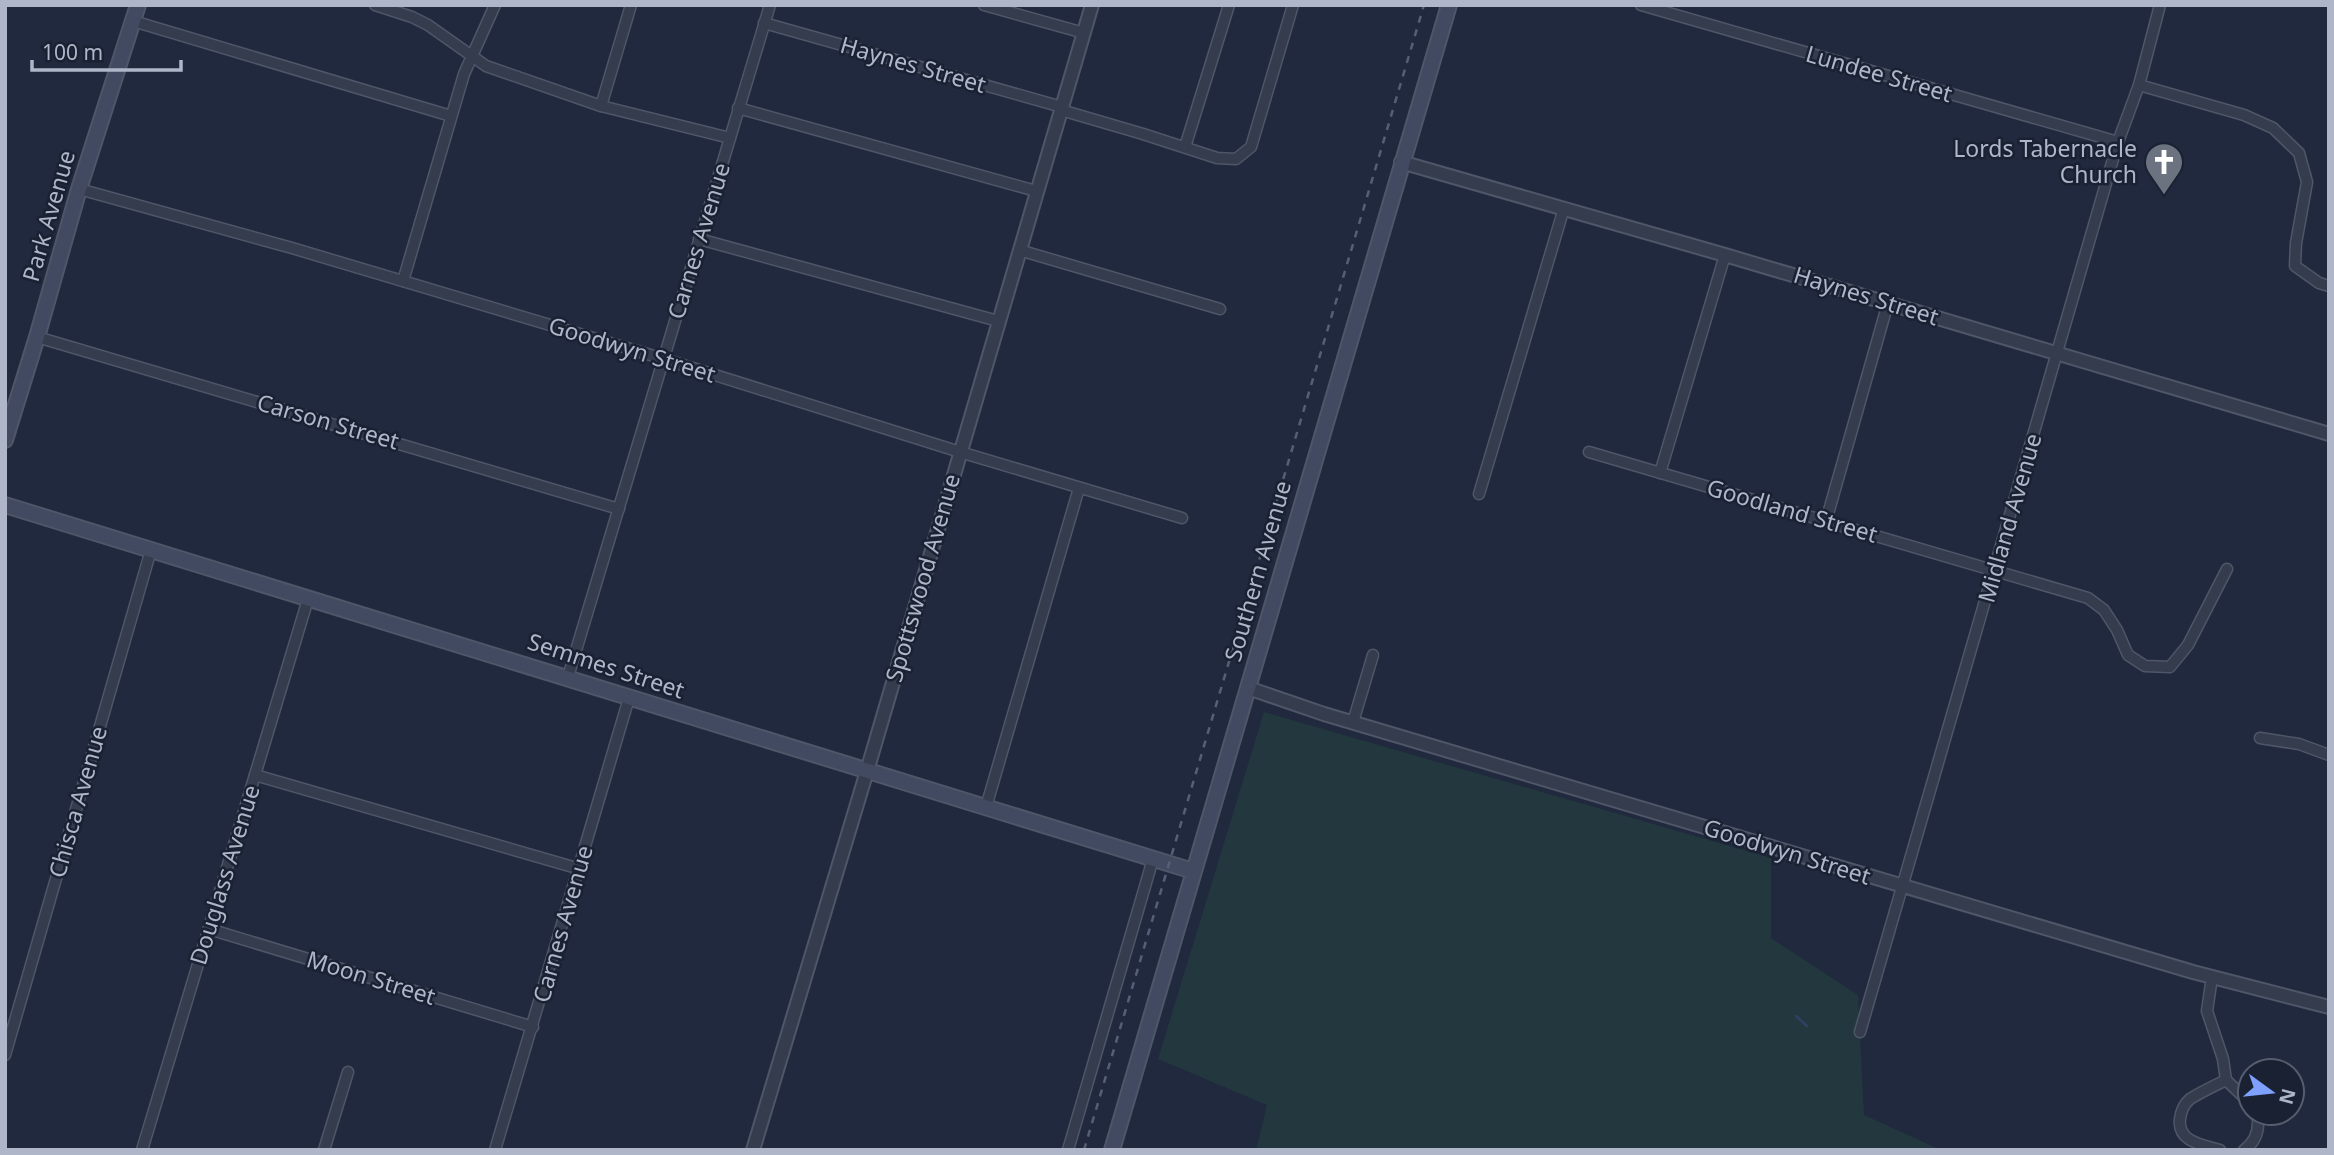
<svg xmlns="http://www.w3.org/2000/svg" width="2334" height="1155" font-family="'Noto Sans',sans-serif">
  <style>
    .green { fill: #22383e }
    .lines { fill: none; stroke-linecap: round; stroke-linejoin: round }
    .stream { stroke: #304064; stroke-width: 2.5 }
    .minor-casing { stroke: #4f5668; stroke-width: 13 }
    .tertiary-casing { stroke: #4f5668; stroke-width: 16 }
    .secondary-casing { stroke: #4f5668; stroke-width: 18 }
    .minor { stroke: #343c4d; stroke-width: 10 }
    .tertiary { stroke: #343c4d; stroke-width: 12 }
    .secondary { stroke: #424a61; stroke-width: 14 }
    .rail { stroke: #565f75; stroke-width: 2.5; stroke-dasharray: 7 7; stroke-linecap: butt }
    .labels { text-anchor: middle; stroke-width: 5; stroke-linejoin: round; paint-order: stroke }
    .street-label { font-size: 23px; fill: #afb6c9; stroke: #192132 }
    .poi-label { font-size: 23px; fill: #afb6c9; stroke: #192132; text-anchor: end }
  </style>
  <rect width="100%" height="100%" fill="#20293d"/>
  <!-- green -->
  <polygon class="green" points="1264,712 1771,858 1771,938 1858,995 1864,1115 1941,1150 1256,1150 1267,1105 1158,1059"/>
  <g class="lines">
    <!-- stream -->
    <polyline class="stream" points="1796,1016 1807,1026"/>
    <defs>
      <g id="minor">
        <polyline points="375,5 412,17 428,25 486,66 601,106 730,138"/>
        <polyline points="984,5 1084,33"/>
        <polyline points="1641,5 2118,142"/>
        <polyline points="133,21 451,116"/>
        <polyline points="764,23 1062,107"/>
        <polyline points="2139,85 2244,115 2273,128 2299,153 2307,182 2296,243 2295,266 2319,283 2329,286"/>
        <polyline points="601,106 631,5"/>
        <polyline points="738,108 1036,191"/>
        <polyline points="1061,110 1143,134 1217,158 1236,159 1251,147 1293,5"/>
        <polyline points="1185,147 1229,5"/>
        <polyline points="79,189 292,248 664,359 960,452 1182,518"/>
        <polyline points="699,239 998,321"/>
        <polyline points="1019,250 1220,309"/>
        <polyline points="403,281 464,74 495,5"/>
        <polyline points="37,337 619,509"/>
        <polyline points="1589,452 2088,598 2104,610 2117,630 2128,655 2145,666 2170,667 2188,645 2227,569"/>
        <polyline points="1660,473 1725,255"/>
        <polyline points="1479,494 1564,208"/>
        <polyline points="1826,521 1888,303"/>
        <polyline points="568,677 770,5"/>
        <polyline points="1353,722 1373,655"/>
        <polyline points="2260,738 2299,744 2329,755"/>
        <polyline points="255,775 580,869"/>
        <polyline points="986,807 1079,488"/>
        <polyline points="209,929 533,1027"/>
        <polyline points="2212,977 2207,1011 2223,1059 2226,1080 2250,1103"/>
        <polyline points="1860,1032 2118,142 2139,85 2160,5"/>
        <polyline points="5,1055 151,550"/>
        <polyline points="142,1150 308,599"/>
        <polyline points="324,1150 348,1072"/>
        <polyline points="495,1150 629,698"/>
        <polyline points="1068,1150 1153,859"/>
        <path d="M2220,1150C2203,1145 2177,1142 2180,1119C2181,1111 2184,1104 2190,1099C2201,1092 2214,1086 2226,1080"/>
        <path d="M2244,1150C2257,1141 2260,1128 2257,1113"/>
      </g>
      <g id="tertiary">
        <polyline points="1401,162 1725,255 2329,434"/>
        <polyline points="1248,688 1324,714 2193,972 2329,1007"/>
        <polyline points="753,1150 867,771 1092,5"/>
      </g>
      <g id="secondary">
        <polyline points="5,440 37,337 79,189 138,5"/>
        <polyline points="5,505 1193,871"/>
        <polyline points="1112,1150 1449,5"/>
      </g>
    </defs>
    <!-- minor casing -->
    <use href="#minor" class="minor-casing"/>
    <!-- tertiary casing -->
    <use href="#tertiary" class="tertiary-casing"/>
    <!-- secondary casing -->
    <use href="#secondary" class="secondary-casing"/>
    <!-- minor -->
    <use href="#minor" class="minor"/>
    <!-- tertiary -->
    <use href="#tertiary" class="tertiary"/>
    <!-- secondary -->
    <use href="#secondary" class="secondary"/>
    <!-- rail -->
    <polyline class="rail" points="1084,1150 1424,5"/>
  </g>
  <!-- icons -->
  <defs>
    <symbol id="church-pin" viewBox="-11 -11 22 30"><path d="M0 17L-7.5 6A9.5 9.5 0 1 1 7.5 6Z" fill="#6b7280" stroke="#192132"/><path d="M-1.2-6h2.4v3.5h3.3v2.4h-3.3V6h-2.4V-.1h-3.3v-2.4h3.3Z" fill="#fff"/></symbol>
  </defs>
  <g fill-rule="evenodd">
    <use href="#church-pin" x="2142" y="140" width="44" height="60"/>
  </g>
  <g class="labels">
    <!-- street labels -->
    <g class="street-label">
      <text transform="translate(913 65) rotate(16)" y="8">Haynes Street</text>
      <text transform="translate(1879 74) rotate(16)" y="8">Lundee Street</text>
      <text transform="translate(49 216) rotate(-74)" y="8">Park Avenue</text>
      <text transform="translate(699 241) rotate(-73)" y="8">Carnes Avenue</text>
      <text transform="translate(1866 296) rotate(17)" y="8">Haynes Street</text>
      <text transform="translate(632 350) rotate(17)" y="8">Goodwyn Street</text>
      <text transform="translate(328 422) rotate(16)" y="8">Carson Street</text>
      <text transform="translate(1792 511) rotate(16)" y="8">Goodland Street</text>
      <text transform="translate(2010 518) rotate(-74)" y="8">Midland Avenue</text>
      <text transform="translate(1258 571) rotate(-74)" y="8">Southern Avenue</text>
      <text transform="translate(923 578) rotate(-74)" y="8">Spottswood Avenue</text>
      <text transform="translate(606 666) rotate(18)" y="8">Semmes Street</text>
      <text transform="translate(78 802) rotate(-74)" y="8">Chisca Avenue</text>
      <text transform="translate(1787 852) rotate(17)" y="8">Goodwyn Street</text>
      <text transform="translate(225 875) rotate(-73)" y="8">Douglass Avenue</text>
      <text transform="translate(563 924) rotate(-74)" y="8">Carnes Avenue</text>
      <text transform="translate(371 978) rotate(17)" y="8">Moon Street</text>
    </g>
    <!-- poi labels -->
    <g class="poi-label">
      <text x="2137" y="157">Lords Tabernacle<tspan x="2137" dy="26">Church</tspan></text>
    </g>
  </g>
  <!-- border -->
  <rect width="2334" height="1155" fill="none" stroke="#afb6c9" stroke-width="14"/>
  <!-- north arrow -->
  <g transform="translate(2271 1092) rotate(105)"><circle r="33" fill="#192132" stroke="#555d6e" stroke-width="2"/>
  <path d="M0-5L12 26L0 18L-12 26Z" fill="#7ea1ff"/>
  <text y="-10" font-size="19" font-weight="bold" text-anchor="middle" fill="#afb6c9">N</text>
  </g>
  <!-- scale -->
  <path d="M32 60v10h149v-10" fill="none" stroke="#afb6c9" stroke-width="3.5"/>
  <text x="42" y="60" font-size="21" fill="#afb6c9" stroke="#192132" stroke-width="5" paint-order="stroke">100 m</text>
</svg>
